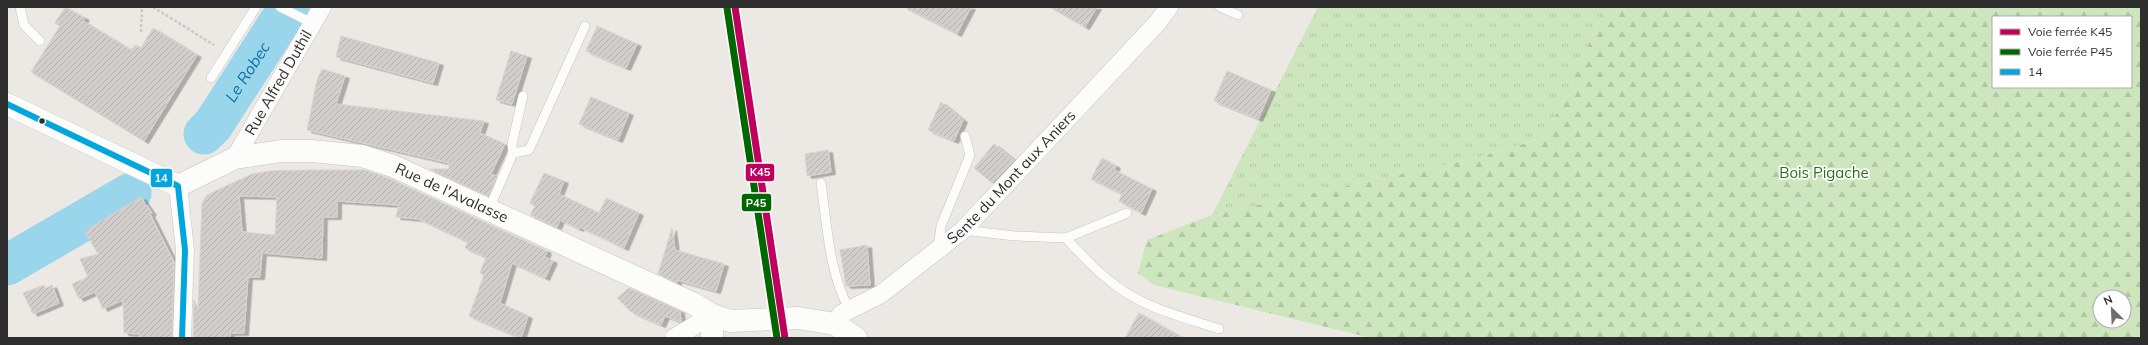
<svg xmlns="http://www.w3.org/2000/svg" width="2148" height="345" font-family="Mulish,sans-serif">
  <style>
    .grass { fill: url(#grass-tufts) }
    .forest { fill: url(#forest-firs); fill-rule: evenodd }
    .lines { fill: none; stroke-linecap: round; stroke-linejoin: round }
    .river { stroke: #99d6ec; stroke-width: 41 }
    .building { fill: url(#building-hatch); stroke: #d7d4d0; fill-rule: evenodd; filter: url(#shadow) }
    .service-casing { stroke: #c5c4c5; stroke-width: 10 }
    .minor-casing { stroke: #c5c4c5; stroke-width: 19 }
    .secondary-casing { stroke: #c5c4c5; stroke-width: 23 }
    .path { stroke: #c9c9c8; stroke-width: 2.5; stroke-dasharray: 3 2; stroke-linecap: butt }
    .service { stroke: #fcfcfb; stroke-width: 9 }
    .minor { stroke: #fcfcfb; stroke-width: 18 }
    .secondary { stroke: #fcfcfb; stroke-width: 22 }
    .bus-1-casing { stroke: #fff; stroke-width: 9 }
    .bus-1 { stroke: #02a6dd; stroke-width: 6 }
    .rail-1-casing { stroke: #fff; stroke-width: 10 }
    .rail-2-casing { stroke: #fff; stroke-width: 10 }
    .rail-1 { stroke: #bf005f; stroke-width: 7 }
    .rail-2 { stroke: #060; stroke-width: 7 }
    .bus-dot { fill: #2e2e2e; stroke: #fff; stroke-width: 1.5 }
    .labels { text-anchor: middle; stroke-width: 3.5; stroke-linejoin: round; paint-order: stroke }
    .street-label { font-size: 15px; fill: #2e2e2e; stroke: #fff }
    .park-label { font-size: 15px; fill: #2c6e1b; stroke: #fff }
    .water-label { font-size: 16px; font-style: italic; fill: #0d6fa3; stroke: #fff }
    .line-badge { stroke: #fff; stroke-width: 1.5 }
    .badge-label { font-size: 11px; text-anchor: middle; font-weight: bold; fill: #fff }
  </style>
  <defs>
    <pattern id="grass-tufts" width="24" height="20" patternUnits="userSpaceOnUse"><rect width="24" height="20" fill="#cee6be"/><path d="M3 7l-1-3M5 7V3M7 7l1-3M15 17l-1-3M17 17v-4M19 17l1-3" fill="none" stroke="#b1c6a4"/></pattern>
    <pattern id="forest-firs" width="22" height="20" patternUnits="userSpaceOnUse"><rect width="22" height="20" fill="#cee6be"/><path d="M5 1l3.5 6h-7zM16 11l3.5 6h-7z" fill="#b1c6a4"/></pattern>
    <pattern id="building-hatch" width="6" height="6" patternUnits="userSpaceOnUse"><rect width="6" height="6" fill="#d1cecb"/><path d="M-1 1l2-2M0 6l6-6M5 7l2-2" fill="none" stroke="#b4b1af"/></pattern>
    <filter id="shadow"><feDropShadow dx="4.5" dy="2.5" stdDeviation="0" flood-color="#0004"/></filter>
  </defs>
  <rect width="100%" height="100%" fill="#ece8e4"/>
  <!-- grass -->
  <polygon class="grass" points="1318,7 1606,7 1546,137 1472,159 1212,215"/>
  <!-- forest -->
  <path class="forest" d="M1606,7H2141V338H1371L1154,285L1138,273L1147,240L1212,215L1472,159L1546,137ZM1993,17H2131V87H1993ZM2100,297H2124V321H2100Z"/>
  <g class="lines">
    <!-- river -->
    <g class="river">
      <path id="s1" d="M204,134L213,125L289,7"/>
      <polyline points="7,265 131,193"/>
    </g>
  </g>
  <!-- building -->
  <g class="building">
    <polygon points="65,7 85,18 83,21 131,50 135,45 141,48 153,28 197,55 144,141 31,72 60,26 55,23"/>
    <polygon points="904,7 971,7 957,34"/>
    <polygon points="1050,7 1097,7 1085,27"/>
    <polygon points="597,26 637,44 626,68 586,51"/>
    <polygon points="341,36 439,63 433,83 336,57"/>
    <polygon points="511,51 527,56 512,104 496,100"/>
    <polygon points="322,69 345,76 336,104 484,121 480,133 505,144 491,174 497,176 488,196 430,169 449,169 449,163 307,130 317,80"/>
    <polygon points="1227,71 1271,90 1258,119 1214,101"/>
    <polygon points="591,97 629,113 618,140 579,124"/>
    <polygon points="941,102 963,120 954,141 928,130"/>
    <polygon points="994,144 1014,160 992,183 974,168"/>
    <polygon points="828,150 831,172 807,176 805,154"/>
    <polygon points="1102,158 1116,166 1114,170 1152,189 1141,213 1119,201 1122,194 1091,179"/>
    <path d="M308,170H365L388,178L547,251L545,257L553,261L545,278L512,263L500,303L528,316L521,338L469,316L484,275L480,273L486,257L465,248L468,242L419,219L396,217L399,205L337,201V217H323L322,258L262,253L260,277H248L244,333H230V338H193L194,300L198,309L202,203L207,195L252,174L269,171ZM239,196L277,197L275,235L242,232Z"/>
    <polygon points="544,173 564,181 559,194 599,213 606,198 639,213 624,248 580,227 579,229 560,220 557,227 530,215 535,206 530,203"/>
    <polygon points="141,197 152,213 150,214 174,262 172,338 140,338 140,334 124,333 123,300 103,309 95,292 79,299 72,284 88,277 80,259 98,254 85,231"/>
    <polygon points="672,228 675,250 724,264 716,291 677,280 677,283 658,274"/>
    <polygon points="867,245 870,285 846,286 840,250"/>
    <polygon points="44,285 45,289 52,285 59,303 33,314 23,293"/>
    <polygon points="629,288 680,311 681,322 665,316 661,325 631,312 617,298"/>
    <polygon points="1139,313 1183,338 1125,338"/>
  </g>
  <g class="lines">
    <defs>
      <g id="service">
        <polyline points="20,7 24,25 40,41"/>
        <polyline points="280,7 312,23"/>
        <polyline points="1220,7 1238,15"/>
        <polyline points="211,78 256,7"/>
        <polyline points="513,153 512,144 523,96"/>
        <path d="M821,183C827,225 829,272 849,309"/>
        <polyline points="489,209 513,153 529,150 585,26"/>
        <path d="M963,230L1015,236L1066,238C1082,256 1099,274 1119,288C1148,309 1186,318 1219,329"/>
        <polyline points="1066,238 1127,213"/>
        <polyline points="938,249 941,226 970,155 965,136"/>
      </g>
      <g id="minor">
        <path id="s2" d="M235,158L322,7"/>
        <polyline points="178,186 185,250 182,338"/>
        <path id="s3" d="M835,324L841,314L881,294L963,230L1158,22L1169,7"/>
        <polyline points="674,338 712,315"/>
      </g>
      <g id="secondary">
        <path id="s4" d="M7,104L178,186L235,158L281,151H312L362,156L393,166L694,304L712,315L731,321L798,318L835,324L856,338"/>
        <polyline points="712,338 712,315"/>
      </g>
    </defs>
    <!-- service casing -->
    <use href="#service" class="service-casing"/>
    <!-- minor casing -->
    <use href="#minor" class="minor-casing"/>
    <!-- secondary casing -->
    <use href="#secondary" class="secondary-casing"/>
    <!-- path -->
    <g class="path">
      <polyline points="153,7 214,45"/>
      <polyline points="141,32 142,7"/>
    </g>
    <!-- service -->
    <use href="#service" class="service"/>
    <!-- minor -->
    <use href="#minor" class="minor"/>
    <!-- secondary -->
    <use href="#secondary" class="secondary"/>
    <defs>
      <polyline id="bus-1" points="7,104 178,186 185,250 182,338"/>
    </defs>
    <!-- bus-1 casing -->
    <use href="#bus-1" class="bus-1-casing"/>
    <!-- bus-1 -->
    <use href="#bus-1" class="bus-1"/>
    <defs>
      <polyline id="rail-1" points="735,7 785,338"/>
      <polyline id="rail-2" points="727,8 777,338"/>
    </defs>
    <!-- rail-1 casing -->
    <use href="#rail-1" class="rail-1-casing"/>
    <!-- rail-2 casing -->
    <use href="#rail-2" class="rail-2-casing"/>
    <!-- rail-1 -->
    <use href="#rail-1" class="rail-1"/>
    <!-- rail-2 -->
    <use href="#rail-2" class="rail-2"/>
  </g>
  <!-- markers -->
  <circle class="bus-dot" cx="42" cy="121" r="3.5"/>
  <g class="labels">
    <!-- street labels -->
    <g class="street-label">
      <text dy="5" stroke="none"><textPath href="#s2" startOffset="87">Rue Alfred Duthil</textPath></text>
      <text dy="5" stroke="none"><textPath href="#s3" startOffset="232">Sente du Mont aux Aniers</textPath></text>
      <text dy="5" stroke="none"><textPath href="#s4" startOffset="478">Rue de l'Avalasse</textPath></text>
    </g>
    <!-- park labels -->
    <g class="park-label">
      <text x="1824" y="178">Bois Pigache</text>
    </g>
    <!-- water labels -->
    <g class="water-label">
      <text dy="6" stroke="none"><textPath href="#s1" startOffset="76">Le Robec</textPath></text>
    </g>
  </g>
  <g class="line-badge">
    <rect x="745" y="163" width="30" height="19" rx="4" fill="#bf005f"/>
    <rect x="150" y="168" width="23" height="20" rx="4" fill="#02a6dd"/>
    <rect x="741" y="193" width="31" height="19" rx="4" fill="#060"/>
  </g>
  <g class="badge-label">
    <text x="760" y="176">K45</text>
    <text x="161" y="182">14</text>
    <text x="756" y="207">P45</text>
  </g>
  <!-- border -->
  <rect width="2148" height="345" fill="none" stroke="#2e2e2e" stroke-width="16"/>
  <!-- legend -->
  <rect x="1992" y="16" width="140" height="72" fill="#ffffff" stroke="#ababab"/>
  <rect x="2000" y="29" width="20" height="6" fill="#bf005f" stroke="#ababab"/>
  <text x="2028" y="36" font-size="12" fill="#2e2e2e">Voie ferrée K45</text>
  <rect x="2000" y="49" width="20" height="6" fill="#006600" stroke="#ababab"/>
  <text x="2028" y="56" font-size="12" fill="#2e2e2e">Voie ferrée P45</text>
  <rect x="2000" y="69" width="20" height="6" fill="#02a6dd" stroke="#ababab"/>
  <text x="2028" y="76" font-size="12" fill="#2e2e2e">14</text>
  <!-- north arrow -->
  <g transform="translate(2112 309) rotate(336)"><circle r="19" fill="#ffffff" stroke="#ababab"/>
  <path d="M0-3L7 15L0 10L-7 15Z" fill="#706f6e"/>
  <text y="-6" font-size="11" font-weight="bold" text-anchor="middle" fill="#2e2e2e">N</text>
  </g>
</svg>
